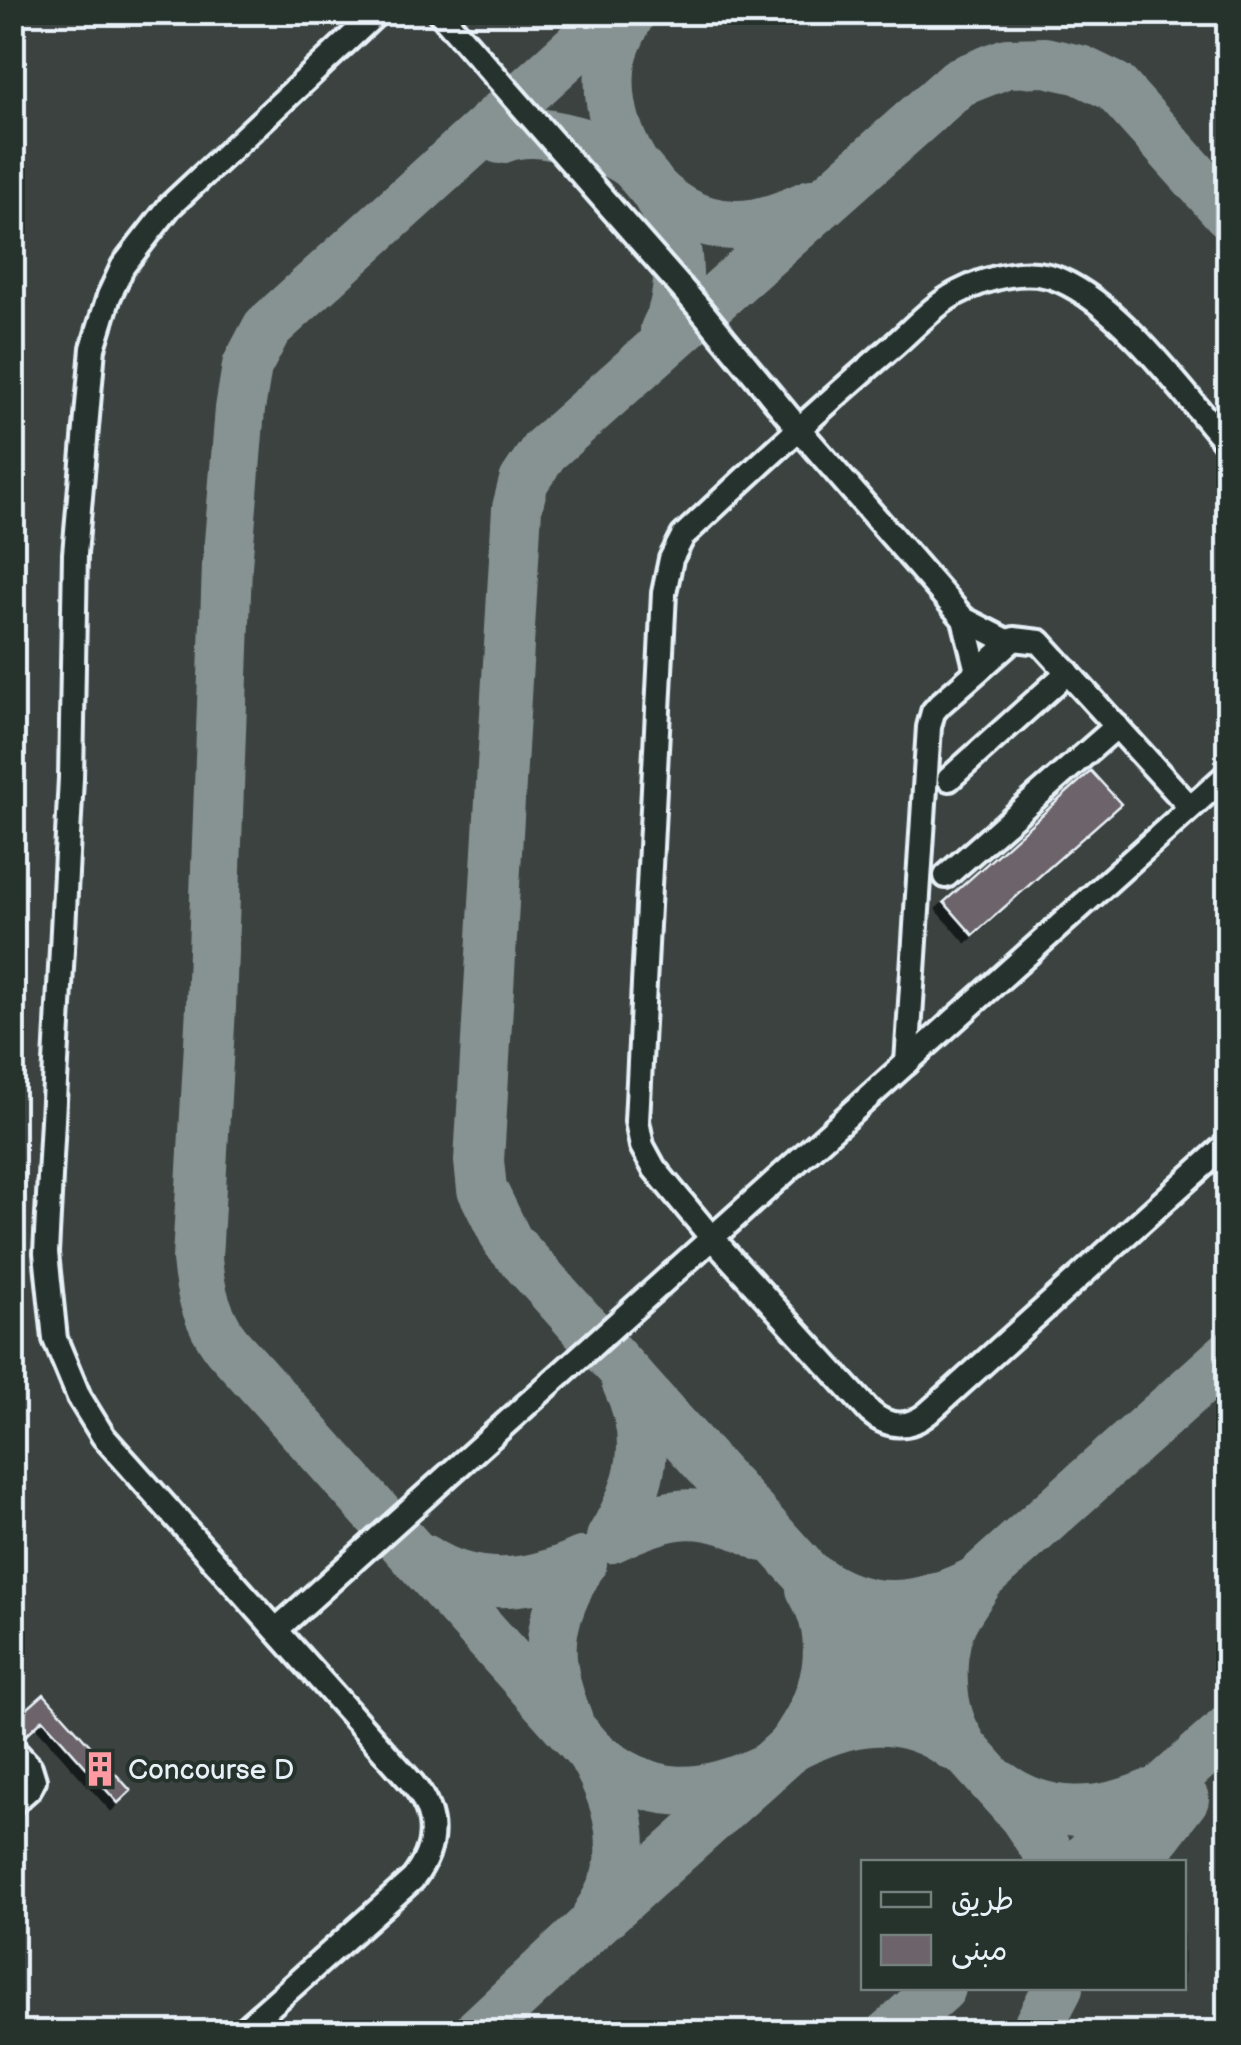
<svg xmlns="http://www.w3.org/2000/svg" width="1241" height="2045" font-family="'Balsamiq Sans','Playpen Sans Arabic',sans-serif">
  <style>
    .built { fill: #3b4240; fill-rule: evenodd }
    .lines { fill: none; stroke-linecap: round; stroke-linejoin: round }
    .taxiway { stroke: #879292; stroke-width: 50 }
    .building { fill: #6d646b; stroke: #e8f1f8; stroke-width: 2.5; filter: url(#shadow) }
    .minor-casing { stroke: #e8f1f8; stroke-width: 30 }
    .minor { stroke: #26332d; stroke-width: 22 }
    .labels { text-anchor: middle; stroke-width: 8; stroke-linejoin: round; paint-order: stroke }
    .poi-label { font-size: 28px; fill: #e8f1f8; stroke: #26332d; text-anchor: start }
  </style>
  <defs>
    <filter id="shadow"><feDropShadow dx="-7" dy="7" stdDeviation="0" flood-color="#0009"/></filter>
  </defs>
  <rect width="100%" height="100%" fill="#26332d"/>
  <filter id="ink" filterUnits="userSpaceOnUse"><feTurbulence type="fractalNoise" baseFrequency=".01" numOctaves="2"/><feDisplacementMap in="SourceGraphic" scale="20" xChannelSelector="R" yChannelSelector="G"/><feConvolveMatrix kernelMatrix="1 2 1 2 8 2 1 2 1" color-interpolation-filters="sRGB"/></filter>
  <g filter="url(#ink)">
    <!-- built -->
    <path class="built" d="M12,13H1228V2032H13ZM864,1862H1184V1988H864Z"/>
    <g class="lines">
      <!-- taxiway -->
      <g class="taxiway">
        <path d="M615,12L267,328L247,366L240,409L227,566L211,1007L197,1259C200,1292 207,1318 227,1346L591,1752C652,1803 701,1799 769,1767"/>
        <path d="M631,12C622,30 611,50 610,70C604,144 658,225 737,225C763,225 789,214 811,204"/>
        <path d="M500,139C523,129 546,133 569,139C589,144 616,151 633,165C675,202 692,280 665,330"/>
        <path d="M626,1381C654,1439 643,1485 611,1538C671,1509 704,1504 764,1537"/>
        <path d="M424,1559C474,1593 530,1586 582,1562"/>
        <path d="M814,1579C869,1618 922,1609 979,1580C969,1595 956,1611 950,1627C938,1660 940,1712 960,1742"/>
        <path d="M811,1589C843,1643 826,1700 791,1747C848,1718 897,1707 954,1746"/>
        <path d="M568,1720C542,1657 547,1620 582,1562"/>
        <path d="M591,1752C622,1806 636,1859 597,1915"/>
        <path d="M999,1785C1047,1819 1098,1816 1150,1794"/>
        <polyline points="1049,1862 1045,1848 1023,1815 508,1242 482,1189 479,1161 517,508 524,481 544,451 959,82 1007,63 1045,62 1080,70 1115,87 1228,213"/>
        <polyline points="1081,1862 1228,1730"/>
        <polyline points="1136,1862 1184,1799"/>
        <polyline points="478,2032 586,1931 1228,1356"/>
        <polyline points="892,2032 941,1988"/>
        <polyline points="1035,2032 1058,1988"/>
      </g>
    </g>
    <!-- building -->
    <g class="building">
      <polygon points="1091,771 1121,804 973,935 944,902"/>
      <polygon points="44,1694 131,1791 118,1803 43,1719 23,1738 12,1733 12,1722"/>
    </g>
    <g class="lines">
      <defs>
        <g id="minor">
          <polyline points="439,12 701,310 798,428 964,619 1009,642"/>
          <path d="M1228,445C1184,394 1122,307 1060,280C1028,266 988,277 957,293C932,306 909,333 887,351C817,411 750,473 683,536L671,559L664,593L637,1121L642,1146L654,1168L711,1237L870,1412C888,1428 909,1429 928,1413L1228,1143"/>
          <polyline points="964,619 977,671"/>
          <polyline points="949,779 1068,672"/>
          <polyline points="946,876 1117,726"/>
          <polyline points="907,1063 929,727 933,712 940,704 1014,639 1040,642 1190,807"/>
          <polyline points="276,1630 1228,774"/>
          <polyline points="12,1748 30,1767 34,1780 29,1789 12,1804"/>
          <path d="M241,2032L413,1879C437,1847 439,1817 413,1784L103,1436L79,1397L55,1339L46,1253L71,778L75,554L93,348L109,296L123,266L170,206L378,12"/>
        </g>
      </defs>
      <!-- minor casing -->
      <use href="#minor" class="minor-casing"/>
      <!-- minor -->
      <use href="#minor" class="minor"/>
    </g>
  </g>
  <!-- icons -->
  <defs>
    <symbol id="building-bare" viewBox="-9 -9 18 18"><path d="M-4-6H4V6H1V3H-1V6H-4ZM-2.5-4.3h1.7v1.8h-1.7ZM.8-4.3h1.7v1.8H.8ZM-2.5-1h1.7V.8h-1.7ZM.8-1h1.7V.8H.8Z" fill="#ff9aa2" stroke="#26332d" stroke-width="2.5" paint-order="stroke"/></symbol>
  </defs>
  <g fill-rule="evenodd">
    <use href="#building-bare" x="75" y="1744" width="50" height="50"/>
  </g>
  <g class="labels">
    <!-- poi labels -->
    <g class="poi-label">
      <text x="128" y="1779">Concourse D</text>
    </g>
  </g>
  <!-- margin -->
  <rect width="1241" height="2045" fill="none" stroke="#26332d" stroke-width="50"/>
  <rect x="25" y="25" width="1191" height="1995" fill="none" stroke="#e8f1f8" stroke-width="4" filter="url(#ink)"/>
  <!-- legend -->
  <rect x="861" y="1860" width="325" height="130" fill="#26332d" stroke="#747f7e" stroke-width="2.5"/>
  <rect x="881" y="1892" width="50" height="15" fill="#26332d" stroke="#747f7e" stroke-width="2.5"/>
  <text x="951" y="1910" font-size="30" fill="#e8f1f8">طريق</text>
  <rect x="881" y="1935" width="50" height="30" fill="#6d646b" stroke="#747f7e" stroke-width="2.5"/>
  <text x="951" y="1960" font-size="30" fill="#e8f1f8">مبنى</text>
</svg>
